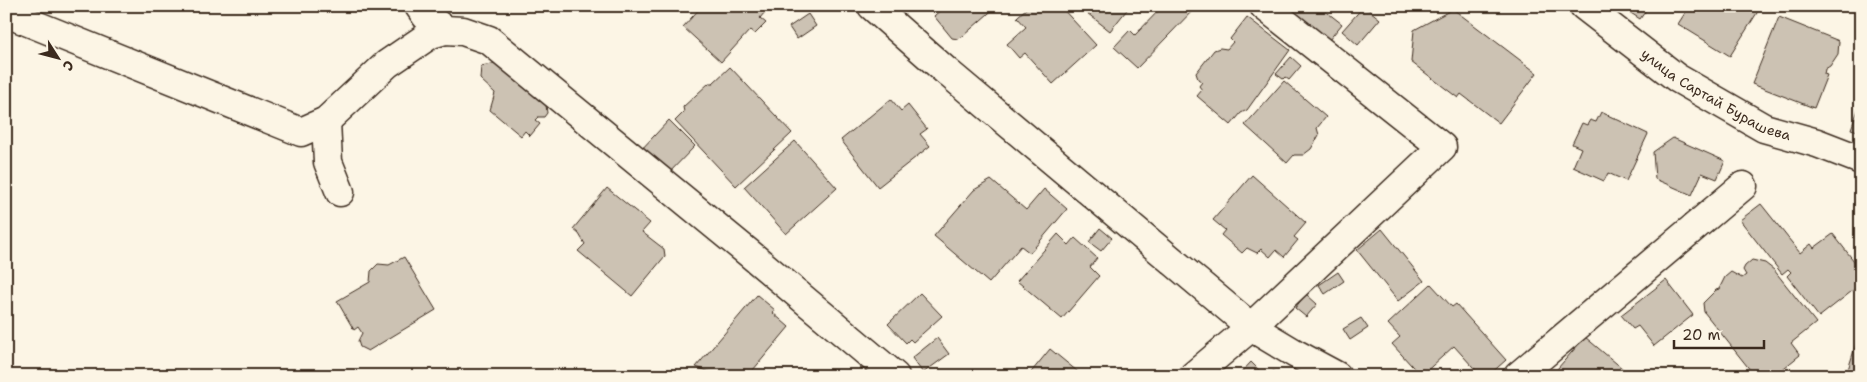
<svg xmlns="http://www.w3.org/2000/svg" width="1867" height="382" font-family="'Shantell Sans',sans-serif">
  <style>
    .building { fill: #ccc2b3; stroke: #3b2a1e }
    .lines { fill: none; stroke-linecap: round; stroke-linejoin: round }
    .minor-casing { stroke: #3b2a1e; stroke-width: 31 }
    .minor { stroke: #fcf5e5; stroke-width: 28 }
    .labels { text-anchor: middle; stroke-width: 5; stroke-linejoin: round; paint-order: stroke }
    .street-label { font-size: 14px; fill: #3b2a1e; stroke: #fcf5e5 }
  </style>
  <rect width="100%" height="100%" fill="#fcf5e5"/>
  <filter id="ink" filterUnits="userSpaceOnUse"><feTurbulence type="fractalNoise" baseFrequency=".02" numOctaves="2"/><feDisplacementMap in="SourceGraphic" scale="10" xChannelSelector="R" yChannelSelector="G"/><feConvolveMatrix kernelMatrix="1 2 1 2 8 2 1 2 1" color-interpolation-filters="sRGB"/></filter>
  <g filter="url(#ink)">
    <!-- building -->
    <g class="building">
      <polygon points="702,6 770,6 760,18 766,23 755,34 750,30 721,62 683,27"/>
      <polygon points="945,6 997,6 963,36 958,39 952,38 934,16"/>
      <polygon points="1029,6 1037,6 1041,11 1045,6 1060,6 1096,45 1053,84 1025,53 1019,58 1007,44 1026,27 1017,17"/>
      <polygon points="1078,6 1130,6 1110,31"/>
      <polygon points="1163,6 1197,6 1137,68 1114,47 1130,30 1135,35"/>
      <polygon points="1285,6 1319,6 1342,24 1329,40"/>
      <polygon points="1364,6 1380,19 1358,45 1342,31"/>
      <polygon points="1620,6 1649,6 1640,19"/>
      <polygon points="1682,6 1757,6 1760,8 1730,56 1678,24 1687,10"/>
      <polygon points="1453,9 1537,73 1499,123 1461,94 1458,98 1411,62 1414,30"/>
      <polygon points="808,14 816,26 797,39 789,27"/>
      <polygon points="1247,17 1290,50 1247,110 1241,113 1231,125 1197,96 1202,90 1199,86 1202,82 1198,79 1196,73 1214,50 1220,48 1227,49 1233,42 1230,39"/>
      <polygon points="1779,17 1839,41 1838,54 1830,66 1825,69 1824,74 1827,75 1814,108 1752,84"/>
      <polygon points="1291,57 1301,66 1289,80 1285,77 1283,79 1276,74"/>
      <polygon points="497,63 546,105 547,113 544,117 538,117 535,120 540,124 530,136 525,131 521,136 490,110 495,93 480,79 481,66"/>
      <polygon points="730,67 792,133 736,186 675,121 684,112 683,107 709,83 713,83"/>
      <polygon points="1284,81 1326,117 1317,128 1319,135 1311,149 1303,155 1294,155 1287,163 1245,125"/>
      <polygon points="891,99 901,111 908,105 927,129 920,134 930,146 878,187 841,140"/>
      <polygon points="1859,107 1861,108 1861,132 1851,129"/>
      <polygon points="1601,112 1648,134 1626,181 1608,173 1604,181 1573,167 1581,148 1572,144 1582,123 1587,125 1590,120 1596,122"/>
      <polygon points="669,120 695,146 665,177 639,152"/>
      <polygon points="1673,138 1725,161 1717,179 1702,173 1692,195 1655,179 1653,152"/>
      <polygon points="795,141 837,188 786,234 744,187"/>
      <polygon points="1252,175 1306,223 1294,237 1298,240 1284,257 1276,250 1270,257 1261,249 1257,253 1247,248 1242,253 1221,235 1225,230 1213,220"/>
      <polygon points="991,180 1026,210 1044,189 1067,209 1030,253 1021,246 989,283 934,236 974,190"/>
      <polygon points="607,188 650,223 642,232 664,249 665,256 632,296 578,251 585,244 579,234 573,229"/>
      <polygon points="1761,204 1800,253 1811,244 1814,248 1833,234 1861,270 1861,284 1819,317 1787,276 1791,272 1788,269 1782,274 1740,220"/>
      <polygon points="1100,228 1112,238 1101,251 1089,242"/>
      <polygon points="1382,229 1424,281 1398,301 1357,250"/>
      <polygon points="1058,234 1069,245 1075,238 1097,258 1090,267 1099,276 1062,319 1017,281"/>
      <polygon points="404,257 436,310 368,351 360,347 358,341 362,333 358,327 354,330 337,301 370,282 371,271 378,264 389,265"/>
      <polygon points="1752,260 1765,263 1774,270 1816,323 1791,343 1800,355 1774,376 1755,376 1704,312 1703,303 1716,290 1719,289 1725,277 1731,272 1742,278 1746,275 1743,270 1745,266"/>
      <polygon points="1338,272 1344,281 1325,294 1319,285"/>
      <polygon points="1666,280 1693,315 1654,346 1638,326 1633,329 1621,315"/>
      <polygon points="1431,284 1452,307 1456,304 1506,360 1488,376 1481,376 1454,346 1421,376 1392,344 1400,337 1388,324"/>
      <polygon points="920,293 942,316 913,342 910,339 906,343 888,324"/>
      <polygon points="1306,294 1317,304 1306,317 1295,308"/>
      <polygon points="757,295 775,310 773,313 789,327 748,376 721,376 696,367"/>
      <polygon points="1361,318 1368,328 1350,340 1343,329"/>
      <polygon points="1585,337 1629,374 1627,376 1551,376"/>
      <polygon points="937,338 949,354 923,373 912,358"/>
      <polygon points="1856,344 1861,345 1861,376 1846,376"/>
      <polygon points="1050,349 1083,376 1028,376"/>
      <polygon points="1251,362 1262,373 1267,375 1274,371 1279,376 1238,376"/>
    </g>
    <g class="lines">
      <defs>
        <g id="minor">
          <polyline points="419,6 426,16 445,30"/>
          <polyline points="872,6 946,71 1251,327 1296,354 1337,376"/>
          <path id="s1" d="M1584,6L1677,78L1764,128L1817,143L1861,160"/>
          <polyline points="6,13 301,132 326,121 387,64 431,34 445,30 463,31 489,40 750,254 895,376"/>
          <polyline points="326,121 328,162 340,192"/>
          <polyline points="1193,376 1251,327 1442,147 1264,6"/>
          <polyline points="1518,376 1743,186"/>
        </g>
      </defs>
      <!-- minor casing -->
      <use href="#minor" class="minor-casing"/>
      <!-- minor -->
      <use href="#minor" class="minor"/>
    </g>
  </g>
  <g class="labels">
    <!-- street labels -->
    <g class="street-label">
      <text dy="5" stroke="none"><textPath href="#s1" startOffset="160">улица Сартай Бурашева</textPath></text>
    </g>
  </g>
  <!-- margin -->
  <rect width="1867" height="382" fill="none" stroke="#fcf5e5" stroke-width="25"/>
  <rect x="12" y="12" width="1842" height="357" fill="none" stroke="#3b2a1e" stroke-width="2" filter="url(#ink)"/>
  <!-- north arrow -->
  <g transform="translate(58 58) rotate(126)" stroke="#fcf5e5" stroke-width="4" paint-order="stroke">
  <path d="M0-4L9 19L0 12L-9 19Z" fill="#3b2a1e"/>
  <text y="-8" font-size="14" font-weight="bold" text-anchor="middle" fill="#3b2a1e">С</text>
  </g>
  <!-- scale -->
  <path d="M1674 340v8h90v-8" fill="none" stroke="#3b2a1e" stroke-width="2.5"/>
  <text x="1682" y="340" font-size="15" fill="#3b2a1e" stroke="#fcf5e5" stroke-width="4" paint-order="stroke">20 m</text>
</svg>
